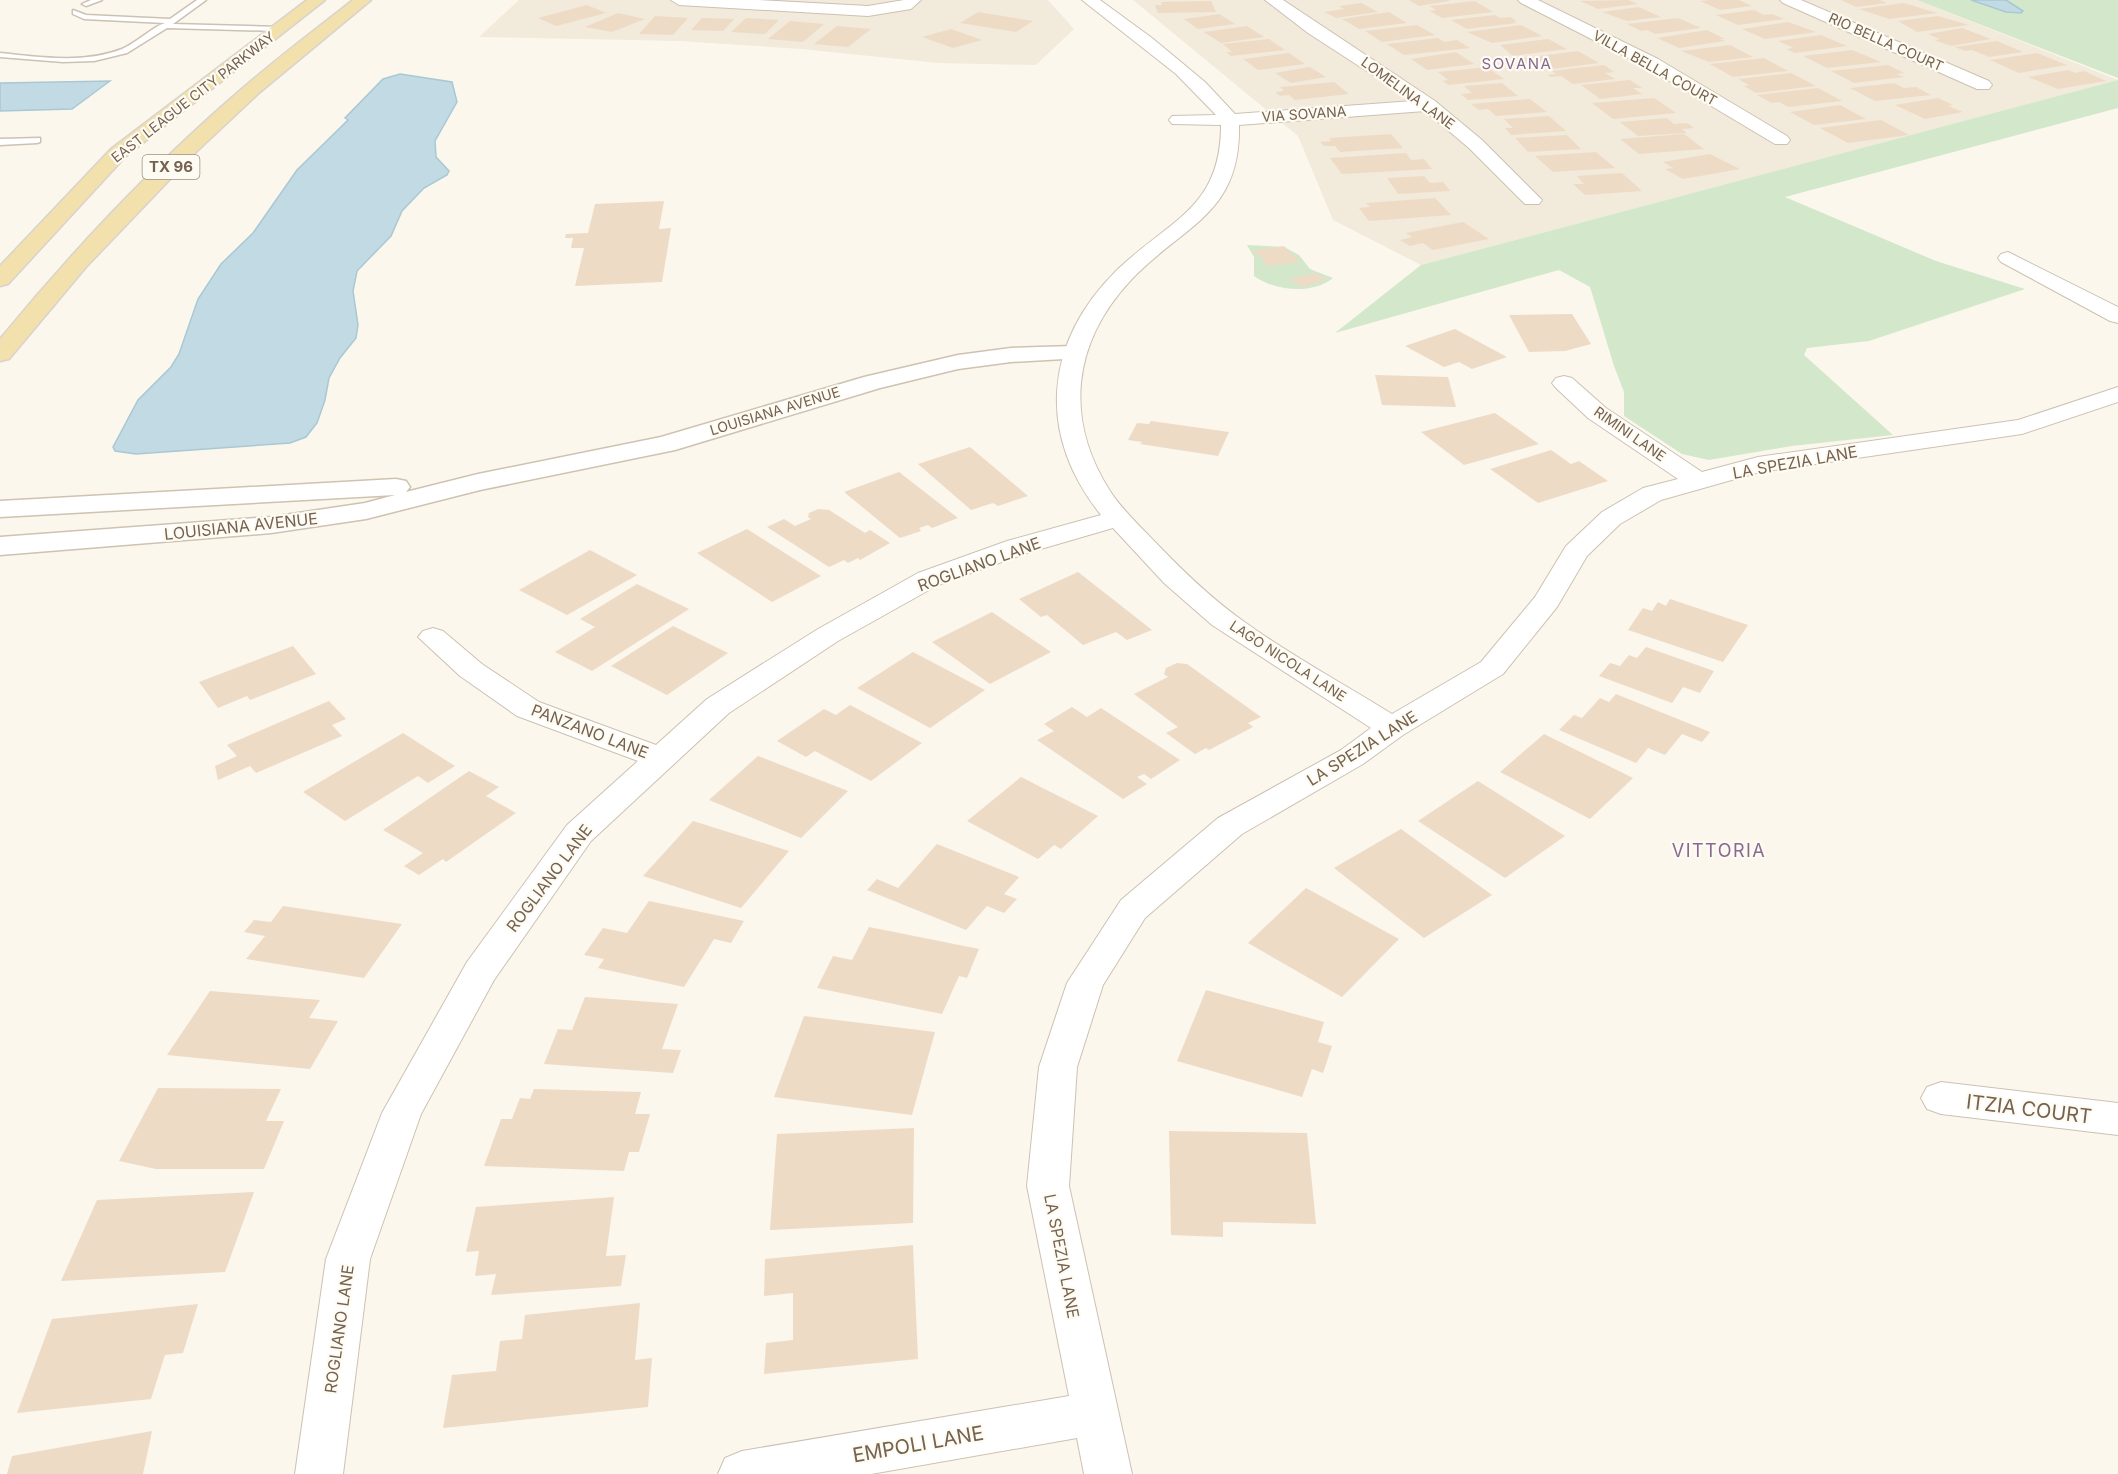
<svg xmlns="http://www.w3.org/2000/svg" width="2118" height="1474" font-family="Inter,sans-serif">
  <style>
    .residential { fill: #f2eadb }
    .green { fill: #d3e8cb }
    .water { fill: #c2dae3; stroke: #a9c8d4; stroke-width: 1.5 }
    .building { fill: #eedbc6 }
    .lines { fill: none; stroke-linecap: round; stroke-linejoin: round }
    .lane-casing { stroke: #cdc1b2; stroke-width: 3 }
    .street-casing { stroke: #cdc1b2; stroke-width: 2 }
    .secondary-casing { stroke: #cfc2b0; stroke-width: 3 }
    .primary-casing { stroke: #d8d3ce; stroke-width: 3 }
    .lane { fill: #fff; fill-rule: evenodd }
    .street { fill: #fff; fill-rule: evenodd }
    .secondary { fill: #fff; fill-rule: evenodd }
    .primary { fill: #f2e1ac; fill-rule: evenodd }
    .labels { text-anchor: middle; stroke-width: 4.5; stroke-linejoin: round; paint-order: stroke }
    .far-street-label { font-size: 14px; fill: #756251; stroke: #fefbf2 }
    .far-neighbourhood-label { font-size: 15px; letter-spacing: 1.5px; fill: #88698f; stroke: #fefbf2 }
    .shield { fill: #fefbf2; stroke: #9e9081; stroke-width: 1.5 }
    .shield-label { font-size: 15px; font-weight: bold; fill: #756251 }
    .street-label { font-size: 16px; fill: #756251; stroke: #fefbf2 }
    .neighbourhood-label { font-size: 18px; letter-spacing: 1.5px; fill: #88698f; stroke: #fefbf2 }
    .near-street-label { font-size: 20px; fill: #756251; stroke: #fefbf2 }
  </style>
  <rect width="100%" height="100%" fill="#fbf7ec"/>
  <!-- residential -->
  <g class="residential">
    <polygon points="519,0 1048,0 1074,29 1036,65 938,63 802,49 680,41 479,37"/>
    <polygon points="1133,0 1917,0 2118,80 1421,265 1333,220 1298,136"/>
  </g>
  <!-- green -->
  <g class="green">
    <polygon points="1917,0 2118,0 2118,78"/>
    <polygon points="2118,80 2118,108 1785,197 1936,261 2025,289 1869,341 1807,348 1804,355 1893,435 1792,446 1709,460 1682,454 1624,416 1624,392 1614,366 1590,287 1559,270 1335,333 1421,265"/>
    <path d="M1247,245L1284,247L1299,255L1310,269L1333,278C1312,295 1275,291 1254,276V257Z"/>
  </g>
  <!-- water -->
  <g class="water">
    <polygon points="1971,0 2006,0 2023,11 2021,13 2006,12"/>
    <polygon points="400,74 452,82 457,102 435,141 436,157 449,171 447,175 424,188 402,211 391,236 357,271 353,291 358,325 356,338 340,358 329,378 325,400 317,423 306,437 290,443 136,454 115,451 113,447 138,400 171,367 179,354 198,299 221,264 253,233 297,170 348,120 345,118 383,79"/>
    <polygon points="110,81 72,109 0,111 0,83"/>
  </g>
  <!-- building -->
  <g class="building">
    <polygon points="1409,0 1449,0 1449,1 1419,6"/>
    <polygon points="1628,0 1638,4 1598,9 1580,1"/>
    <polygon points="1710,0 1739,0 1752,6 1720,10 1700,1"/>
    <polygon points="1841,0 1880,0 1887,3 1856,7"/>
    <polygon points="1211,1 1216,12 1158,13 1155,5 1162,5 1161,2"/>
    <polygon points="1475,1 1493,12 1442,18 1430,11 1436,10 1430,6"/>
    <polygon points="1361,3 1378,12 1336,18 1324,12 1344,9 1339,6"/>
    <polygon points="1904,3 1937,13 1889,19 1859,9"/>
    <polygon points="587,5 606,13 556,26 538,18"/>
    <polygon points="1639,7 1661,17 1627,21 1602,12"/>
    <polygon points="1754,10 1764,15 1772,14 1784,19 1738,25 1716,15"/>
    <polygon points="978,12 1033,21 1016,32 960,23"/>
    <polygon points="1389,12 1407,23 1359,29 1342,19"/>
    <polygon points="618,13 645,19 612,32 585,27"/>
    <polygon points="1219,14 1235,24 1198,29 1184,19"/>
    <polygon points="1495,15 1500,18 1510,17 1517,21 1513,21 1517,23 1467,29 1451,20"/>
    <polygon points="655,16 688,18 673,35 639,34"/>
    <polygon points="1938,16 1969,25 1917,32 1898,21"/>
    <polygon points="702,18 734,19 723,31 691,30"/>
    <polygon points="746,18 779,20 765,34 731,32"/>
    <polygon points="1678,18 1701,28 1655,34 1647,30 1641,31 1627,24"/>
    <polygon points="790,21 824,24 803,42 768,39"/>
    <polygon points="1788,22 1816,32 1765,39 1742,29"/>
    <polygon points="1417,25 1435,35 1382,42 1365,31"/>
    <polygon points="1521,25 1542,36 1492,43 1467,32"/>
    <polygon points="837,26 871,29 848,47 814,44"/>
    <polygon points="1247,26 1264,37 1221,43 1204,32"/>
    <polygon points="1962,28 1991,39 1951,46 1934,40 1940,39 1928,34"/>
    <polygon points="951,29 982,40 953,48 922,37"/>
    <polygon points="1707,30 1725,39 1720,39 1725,41 1679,48 1657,38"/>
    <polygon points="1821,35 1847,46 1795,53 1786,49 1794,48 1778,41"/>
    <polygon points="1438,38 1444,42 1457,40 1470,48 1404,55 1387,44"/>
    <polygon points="1269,39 1285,50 1231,56 1226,52 1232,52 1223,44"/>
    <polygon points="1548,39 1567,49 1513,56 1500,45"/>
    <polygon points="1997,41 2023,52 1989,57 1972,50 1965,51 1955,47"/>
    <polygon points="1730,45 1753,57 1709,62 1681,51"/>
    <polygon points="1852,50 1881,62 1827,68 1803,56"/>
    <polygon points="1578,51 1599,63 1552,69 1541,62 1525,64 1516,59"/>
    <polygon points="1456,52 1474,64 1427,70 1411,59"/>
    <polygon points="1289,53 1305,64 1258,70 1243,59"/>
    <polygon points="2037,53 2067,65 2019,73 1990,60"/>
    <polygon points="1764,58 1788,71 1733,77 1710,64"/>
    <polygon points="1604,65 1614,72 1605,73 1615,79 1573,84 1561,76 1551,77 1547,75 1556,74 1552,71"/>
    <polygon points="1888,65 1904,73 1896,74 1904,77 1854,83 1831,71"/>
    <polygon points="1310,67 1326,77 1291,83 1275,73"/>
    <polygon points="1487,67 1504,79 1449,85 1442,81 1448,80 1438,72"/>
    <polygon points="2068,70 2075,73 2084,71 2106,81 2058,89 2028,77"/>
    <polygon points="1791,73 1816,86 1756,93 1744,86 1749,85 1738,79"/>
    <polygon points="1630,80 1642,88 1633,88 1642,94 1600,99 1581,85"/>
    <polygon points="1334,82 1349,94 1295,100 1289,95 1280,96 1275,92 1284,91 1280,87"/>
    <polygon points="1502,83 1518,96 1468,100 1461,94 1472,93 1464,86"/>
    <polygon points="1894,83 1904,88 1916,87 1931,95 1875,101 1850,88"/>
    <polygon points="1818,88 1842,101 1788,107 1779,102 1772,103 1757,95"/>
    <polygon points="1654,98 1676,113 1613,119 1592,103"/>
    <polygon points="1938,98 1953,105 1948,106 1963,112 1925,119 1895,105"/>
    <polygon points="1530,99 1547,112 1496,116 1488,109 1479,110 1471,104"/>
    <polygon points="1840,105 1866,119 1814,125 1790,112"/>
    <polygon points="1549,116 1566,131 1511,135 1505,128 1513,128 1504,119"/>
    <polygon points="1667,118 1674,124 1687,123 1694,128 1682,129 1687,133 1638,136 1620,122"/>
    <polygon points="1881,120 1909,135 1848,143 1820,128"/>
    <polygon points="1391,134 1403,148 1340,152 1335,146 1324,146 1320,142 1331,141 1329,138"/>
    <polygon points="1684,134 1704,149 1639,154 1620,139"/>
    <polygon points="1567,135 1581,149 1528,152 1515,138"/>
    <polygon points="1596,152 1615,168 1553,172 1535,156"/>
    <polygon points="1406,153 1411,160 1424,159 1432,169 1342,174 1330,158"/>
    <polygon points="1710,154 1740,169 1683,179 1665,169 1673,168 1663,162"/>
    <polygon points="1622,173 1642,191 1585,195 1573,184 1584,184 1577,176"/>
    <polygon points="1424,176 1430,183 1443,182 1450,191 1398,194 1387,178"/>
    <polygon points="1435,198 1451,215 1369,221 1359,208 1370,207 1366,203"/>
    <polygon points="664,201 659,229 671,228 662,282 575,286 584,248 571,248 573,238 565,238 566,234 588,233 595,204"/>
    <polygon points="1463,222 1489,239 1433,250 1423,243 1410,246 1400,240 1412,237 1406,233"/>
    <polygon points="1284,246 1300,262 1267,266 1262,258 1252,251"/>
    <polygon points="1315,273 1327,280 1302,287 1289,279"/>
    <polygon points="1572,314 1591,344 1565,351 1529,352 1509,315"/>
    <polygon points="1455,329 1507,357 1472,369 1459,362 1444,367 1405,346"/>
    <polygon points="1375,375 1448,377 1456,407 1382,405"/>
    <polygon points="1495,413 1539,444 1464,465 1421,432"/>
    <polygon points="1151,421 1229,432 1218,456 1140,444 1142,442 1128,440 1137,423 1149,424"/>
    <polygon points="970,447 1028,496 998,506 993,503 971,510 918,464"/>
    <polygon points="1551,450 1571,464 1579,461 1608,481 1538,503 1490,469"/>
    <polygon points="899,472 958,518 932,528 928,525 919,528 921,531 900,538 844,492"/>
    <polygon points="818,509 829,510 865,533 870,530 890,543 860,560 858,558 848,563 844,560 829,567 767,527 784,519 795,526 811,519 808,517 809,513"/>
    <polygon points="747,529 821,576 772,602 697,553"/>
    <polygon points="590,550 637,575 567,615 519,590"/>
    <polygon points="1078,572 1152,630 1127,640 1116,632 1083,645 1047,615 1041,617 1019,599"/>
    <polygon points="637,584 689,609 592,671 555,652 595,627 580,619"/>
    <polygon points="1670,599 1748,625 1723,662 1628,630 1643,608 1652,611 1658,602 1666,606"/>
    <polygon points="992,612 1051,652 990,684 932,642"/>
    <polygon points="673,626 728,653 667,695 611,666"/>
    <polygon points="293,646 316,674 250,700 247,696 218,708 199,682"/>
    <polygon points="1646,647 1714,671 1700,693 1683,687 1672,703 1599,676 1610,663 1620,666 1629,655 1637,658"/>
    <polygon points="913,652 985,690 930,728 857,688"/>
    <polygon points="1177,663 1187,664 1261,717 1248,723 1253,727 1209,750 1206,748 1195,754 1166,733 1178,727 1134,694 1168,677 1164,674 1166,668"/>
    <polygon points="1616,694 1710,732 1702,742 1682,734 1665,755 1648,748 1636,763 1559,730 1574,715 1582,718 1600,698 1609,702"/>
    <polygon points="329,701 346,719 332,725 342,736 256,773 250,766 218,780 215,766 237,756 227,745"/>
    <polygon points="850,705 922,743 871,781 815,751 806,757 777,741 824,709 836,715"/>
    <polygon points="1072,707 1087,717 1101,708 1180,760 1151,779 1144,774 1137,777 1147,784 1123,799 1037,740 1054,731 1044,724"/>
    <polygon points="403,733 455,766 428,783 418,776 345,821 303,792"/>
    <polygon points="1544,734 1633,778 1590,819 1500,772"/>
    <polygon points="758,756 848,791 801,838 709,800"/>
    <polygon points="469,771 499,787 486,796 516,813 446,862 443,859 419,875 404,866 423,853 383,830"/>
    <polygon points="1021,777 1098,816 1061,849 1054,845 1038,859 967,821"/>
    <polygon points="1478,781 1565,836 1505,878 1418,821"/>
    <polygon points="693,821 789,851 741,908 643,876"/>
    <polygon points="1401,829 1492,895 1424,938 1334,868"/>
    <polygon points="937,844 1019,877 1004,894 1017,899 1004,913 987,906 966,930 867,890 877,879 898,888"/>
    <polygon points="1306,888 1399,939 1342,997 1248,943"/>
    <polygon points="649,901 744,921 731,943 714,939 684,987 598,968 604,959 584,955 603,928 627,933"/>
    <polygon points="283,906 402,924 364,978 246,959 265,936 244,932 254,920 271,922"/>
    <polygon points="869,927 979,949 967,978 959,976 942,1014 817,988 833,956 852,960"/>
    <polygon points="1206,990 1324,1022 1318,1042 1332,1046 1323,1073 1312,1069 1302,1097 1177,1061"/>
    <polygon points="210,991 320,1000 309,1018 338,1021 310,1069 167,1055"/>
    <polygon points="585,997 678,1004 662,1049 681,1050 673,1073 544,1064 558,1029 572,1030"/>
    <polygon points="804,1016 935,1032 912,1115 774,1097"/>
    <polygon points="158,1088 281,1089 266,1121 284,1121 264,1169 156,1169 119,1161"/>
    <polygon points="534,1089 641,1092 635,1114 650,1114 639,1152 629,1152 624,1171 484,1166 501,1119 512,1119 520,1098 530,1099"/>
    <polygon points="914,1128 913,1223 770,1230 777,1134"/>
    <polygon points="1169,1131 1307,1133 1316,1224 1223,1222 1223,1237 1171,1235"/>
    <polygon points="254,1192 225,1272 61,1281 97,1200"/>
    <polygon points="614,1197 606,1256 626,1255 621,1286 491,1295 496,1274 475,1276 479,1251 466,1252 476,1207"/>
    <polygon points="913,1245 918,1359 764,1374 766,1343 793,1340 793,1293 764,1296 765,1259"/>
    <polygon points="640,1303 635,1360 652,1358 648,1407 443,1428 452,1375 496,1371 500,1341 522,1339 525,1315"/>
    <polygon points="198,1304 183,1353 165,1355 151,1399 17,1413 52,1319"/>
    <polygon points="152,1431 143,1474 7,1474 12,1456"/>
  </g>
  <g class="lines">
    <defs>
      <g id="lane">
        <polygon points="91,0 102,0 86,6 82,4"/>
        <path d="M197,0H206L173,24L279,27L283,29L279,31L167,28L127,53L94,61L63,62L0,57V53C39,57 84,64 122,49C136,43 154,26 165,23L84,19L73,14V10L86,15L170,19Z"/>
        <polygon points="40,138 40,142 37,143 0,145 0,139"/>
      </g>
      <g id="street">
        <polygon points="671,0 758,0 868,6 904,0 921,0 911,9 868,16 679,5"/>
        <path d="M1082,0H1100L1152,38L1205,82L1235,114L1413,101L1308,33L1265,0H1283L1435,101L1482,140L1542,200L1539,204H1525L1469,148L1425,111L1239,125C1241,215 1183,225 1131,280C1072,343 1064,419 1110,491C1123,511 1142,528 1158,545C1185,573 1214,601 1246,623C1293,657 1344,684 1392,714L1481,662L1535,597L1566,546L1602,512L1643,488L1678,479L1588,418L1556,388L1552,383L1556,378L1564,376L1572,378L1606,408L1702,472L1758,457L2018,420L2118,387V402L2022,434L1760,472L1661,500L1620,524L1587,556L1557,607L1503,674L1403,735L1363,764L1242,834L1145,918L1103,985L1077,1067L1069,1186L1132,1474H1084L1077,1438L871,1474H718L725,1458L742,1451L1069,1396L1027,1186L1039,1067L1067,983L1121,900L1218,818L1341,750L1371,728L1212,625L1164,583L1113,528L1027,553L938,585L838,641L729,713L591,841L494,980L421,1114L370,1259L343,1474H295L326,1259L382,1113L467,962L567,825L638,761L517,716L460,676L418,637L423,631L433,628L443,631L482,664L539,702L656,745L707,699L818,629L918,573L1007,541L1101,515C1036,434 1044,342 1117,270C1169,220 1221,209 1221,125L1172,124L1169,120L1172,116L1216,115L1176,74Z"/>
        <polygon points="1518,0 1538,0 1658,59 1787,136 1790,140 1787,144 1775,144 1646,67 1521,3"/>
        <polygon points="1780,0 1801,0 1989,81 1992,85 1989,89 1977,89 1783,3"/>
        <polygon points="2008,252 2118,307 2118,323 2110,321 2001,262 1998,258 2001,254"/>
        <polygon points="1941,1082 2118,1103 2118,1135 1941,1114 1927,1109 1921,1098 1927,1087"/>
      </g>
      <polygon id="secondary" points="1073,346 1082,348 1085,353 1082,358 1011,362 958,369 880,388 675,450 480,490 366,519 271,533 0,555 0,537 271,517 365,503 395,495 0,517 0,501 396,479 406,481 410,487 406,492 478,474 661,437 864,377 958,355 1011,348"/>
      <g id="primary">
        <polygon points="307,0 325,0 125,157 8,284 0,286 0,266 111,149"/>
        <path d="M353,0H371L260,92L196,152L86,267L9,359L0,361V339C70,254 146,173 228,101C268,65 311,33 353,0Z"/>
      </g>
    </defs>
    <!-- lane casing -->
    <use href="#lane" class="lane-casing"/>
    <!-- street casing -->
    <use href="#street" class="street-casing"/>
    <!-- secondary casing -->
    <use href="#secondary" class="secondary-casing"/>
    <!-- primary casing -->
    <use href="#primary" class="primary-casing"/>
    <!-- lane -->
    <use href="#lane" class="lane"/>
    <!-- street -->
    <use href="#street" class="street"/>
    <!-- secondary -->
    <use href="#secondary" class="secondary"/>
    <!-- primary -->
    <use href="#primary" class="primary"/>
  </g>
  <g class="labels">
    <!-- far-street labels -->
    <g class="far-street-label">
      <text transform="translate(1886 42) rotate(24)" y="5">RIO BELLA COURT</text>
      <text transform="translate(1655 68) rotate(29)" y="5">VILLA BELLA COURT</text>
      <text transform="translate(1408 93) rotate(36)" y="5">LOMELINA LANE</text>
      <text transform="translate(193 97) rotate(-38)" y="5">EAST LEAGUE CITY PARKWAY</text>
      <text transform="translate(1304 114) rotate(-4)" y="5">VIA SOVANA</text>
      <text transform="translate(775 411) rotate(-17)" y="5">LOUISIANA AVENUE</text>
      <text transform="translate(1630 434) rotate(35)" y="5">RIMINI LANE</text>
      <text transform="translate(1288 661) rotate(33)" y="5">LAGO NICOLA LANE</text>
    </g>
    <!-- far-neighbourhood labels -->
    <g class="far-neighbourhood-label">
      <text x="1517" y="69">SOVANA</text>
    </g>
    <!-- shield labels -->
    <rect class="shield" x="142.5" y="155" width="57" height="24" rx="4.5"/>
    <g class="shield-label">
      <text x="171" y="172">TX 96</text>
    </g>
    <!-- street labels -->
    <g class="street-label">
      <text transform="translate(1795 462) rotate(-10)" y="6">LA SPEZIA LANE</text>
      <text transform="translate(241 526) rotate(-6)" y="6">LOUISIANA AVENUE</text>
      <text transform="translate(979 564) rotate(-20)" y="6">ROGLIANO LANE</text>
      <text transform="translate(590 731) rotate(21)" y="6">PANZANO LANE</text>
      <text transform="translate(1362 748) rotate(-32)" y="6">LA SPEZIA LANE</text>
      <text transform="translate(549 878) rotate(-53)" y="6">ROGLIANO LANE</text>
      <text transform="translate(1062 1256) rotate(79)" y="6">LA SPEZIA LANE</text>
      <text transform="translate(339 1329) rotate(-82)" y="6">ROGLIANO LANE</text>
    </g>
    <!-- neighbourhood labels -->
    <g class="neighbourhood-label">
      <text x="1719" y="857">VITTORIA</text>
    </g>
    <!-- near-street labels -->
    <g class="near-street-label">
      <text transform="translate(2029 1109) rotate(7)" y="7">ITZIA COURT</text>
      <text transform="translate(918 1444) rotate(-10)" y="7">EMPOLI LANE</text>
    </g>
  </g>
</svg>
